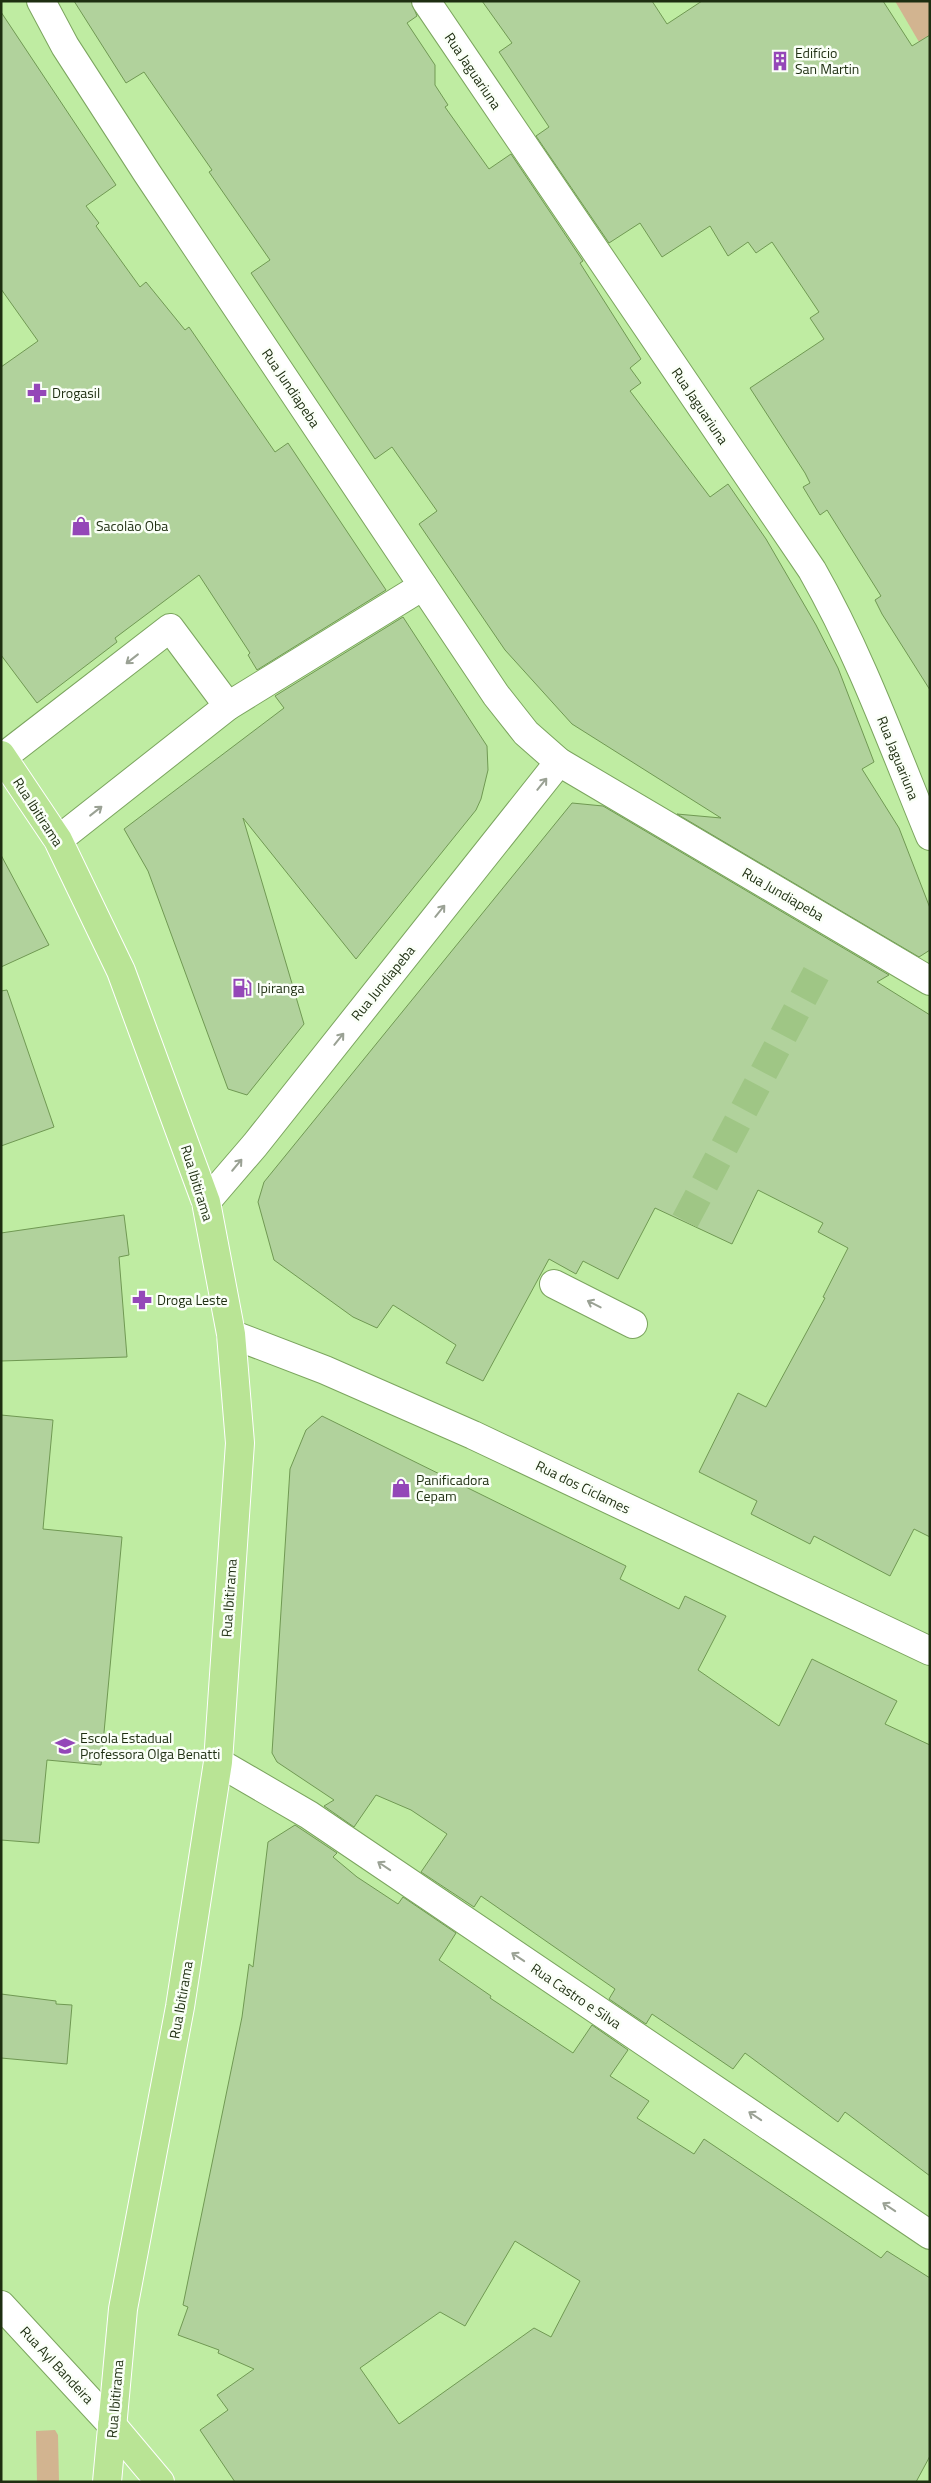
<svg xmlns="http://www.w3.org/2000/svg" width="931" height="2483" font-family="'Titillium Web',sans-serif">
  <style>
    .green { fill: #d2b490 }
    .building { fill: #b1d29c; stroke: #709953; fill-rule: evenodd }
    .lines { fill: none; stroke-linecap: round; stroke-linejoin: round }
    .minor-tunnel { stroke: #9fc685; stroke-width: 28; stroke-dasharray: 28 14; stroke-linecap: butt }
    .minor-casing { stroke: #7ba55e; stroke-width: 30 }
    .major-casing { stroke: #fff; stroke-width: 30 }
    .minor { stroke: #fff; stroke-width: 28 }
    .major { stroke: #b9e495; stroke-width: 28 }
    .oneway { stroke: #9aa194 }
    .labels { text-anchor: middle; stroke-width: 5; stroke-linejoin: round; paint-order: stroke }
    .poi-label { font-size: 14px; fill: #1e2e11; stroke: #fafff7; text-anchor: start }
    .street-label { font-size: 14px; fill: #1e2e11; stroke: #fafff7 }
  </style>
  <rect width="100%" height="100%" fill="#bfeca2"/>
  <!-- green -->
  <g class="green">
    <polygon points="895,1 930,1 930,35 919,42"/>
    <polygon points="55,2430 58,2435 59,2482 37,2482 36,2431"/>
  </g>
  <!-- building -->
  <g class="building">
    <polygon points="74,1 411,1 417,16 407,23 435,65 435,85 448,105 445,107 489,169 511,154 583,261 580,263 641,359 630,368 641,383 630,391 710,497 728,484 766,539 816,625 838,668 874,762 862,769 899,828 930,908 930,950 919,957 677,814 721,818 572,724 505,650 419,524 437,511 392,447 375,459 251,273 270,260 209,172 212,170 166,104 144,72 126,83"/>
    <polygon points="482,1 652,1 667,24 702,1 883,1 912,46 930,35 930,690 882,614 875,600 881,596 827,510 820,515 803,487 810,483 805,473 750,388 824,339 810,318 819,312 772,242 756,253 748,242 728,256 710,226 662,257 640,223 609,243 536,136 549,127 499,52 512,43"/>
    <polygon points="1,12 116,185 86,206 99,223 96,226 140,287 146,282 185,330 189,327 275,452 288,443 386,590 257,670 248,655 250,653 199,575 115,638 117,642 37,703 1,655 1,367 38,341 1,289"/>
    <polygon points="403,617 487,746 488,770 481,799 476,810 356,959 243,818 304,1024 247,1095 228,1089 148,871 124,829 284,708 275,696"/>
    <polygon points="572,803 603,806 889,975 877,982 930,1015 930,1537 914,1529 890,1576 814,1536 810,1544 751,1514 757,1501 699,1472 738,1393 766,1407 825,1298 823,1297 848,1248 818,1232 823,1223 758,1190 732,1244 655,1208 618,1279 583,1261 576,1274 549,1259 483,1381 446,1363 456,1345 393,1305 377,1328 353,1317 274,1260 258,1202 264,1182"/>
    <polygon points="1,855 49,945 1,967"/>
    <polygon points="7,990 54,1127 1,1146 1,991"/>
    <polygon points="124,1215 129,1255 119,1257 127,1357 1,1361 1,1233"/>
    <polygon points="1,1415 53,1420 43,1529 122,1537 101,1765 47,1760 39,1843 1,1840"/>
    <polygon points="322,1416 626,1566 620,1579 679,1609 685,1596 726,1616 698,1670 779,1726 812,1659 897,1701 885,1724 930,1745 930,2176 845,2112 838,2122 745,2053 733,2069 652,2014 646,2024 609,1999 615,1989 481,1896 474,1907 421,1872 447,1834 411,1810 376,1795 354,1827 324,1806 334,1800 277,1762 272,1753 290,1469 306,1430"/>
    <path d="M295,1825L337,1853L333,1857L357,1877L398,1904L403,1897L456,1933L439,1960L491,1996L490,1998L573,2053L592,2025L628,2050L610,2076L649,2101L637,2118L694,2154L704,2139L881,2258L887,2251L930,2278V2456L916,2482H235L200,2430L228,2410L217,2395L254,2369L218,2353L219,2350L178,2335L188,2307L183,2305L242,2017L249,1964L253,1967L268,1842ZM515,2241L580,2281L551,2337L534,2328L399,2424L360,2368L440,2312L465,2326Z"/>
    <polygon points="1,1994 56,2001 56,2004 72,2005 67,2064 1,2058"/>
  </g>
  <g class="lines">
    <!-- minor-tunnel -->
    <polyline class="minor-tunnel" points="685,1221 818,970"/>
    <defs>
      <g id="minor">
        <polyline points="41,1 65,46 147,173 496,695 526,733 559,762 930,981"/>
        <path d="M426,1L812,570C860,654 893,746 930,836"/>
        <polyline points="3,757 170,628 228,706"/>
        <polyline points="58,840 228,706 423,586"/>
        <polyline points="206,1202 255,1145 559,762"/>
        <polyline points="554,1284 633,1324"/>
        <polyline points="231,1334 325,1370 473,1435 930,1651"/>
        <polyline points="218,1762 309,1815 930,2235"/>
        <polyline points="1,2305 112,2425"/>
      </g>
      <g id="major">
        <polyline points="1,755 58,840 121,971 206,1202 231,1334 240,1443 218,1762 180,2007 123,2309 107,2482"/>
        <polyline points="112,2425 160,2482"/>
      </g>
    </defs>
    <!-- minor casing -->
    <use href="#minor" class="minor-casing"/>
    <!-- major casing -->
    <use href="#major" class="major-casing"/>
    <!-- minor -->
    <use href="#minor" class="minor"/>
    <!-- major -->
    <use href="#major" class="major"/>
  </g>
  <!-- one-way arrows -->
  <defs><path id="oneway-shaft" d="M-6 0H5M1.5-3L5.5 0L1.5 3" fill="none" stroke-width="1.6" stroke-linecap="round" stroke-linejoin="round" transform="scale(1.25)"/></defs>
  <g class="oneway">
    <use href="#oneway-shaft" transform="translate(132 659) rotate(142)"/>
    <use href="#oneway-shaft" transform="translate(542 784) rotate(-51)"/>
    <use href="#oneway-shaft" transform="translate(96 811) rotate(-38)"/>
    <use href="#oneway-shaft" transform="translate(440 911) rotate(-51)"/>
    <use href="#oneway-shaft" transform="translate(339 1039) rotate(-51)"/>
    <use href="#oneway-shaft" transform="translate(237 1165) rotate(-50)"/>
    <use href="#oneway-shaft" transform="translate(594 1304) rotate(-153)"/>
    <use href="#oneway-shaft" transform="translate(384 1866) rotate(-146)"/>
    <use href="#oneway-shaft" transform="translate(518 1957) rotate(-146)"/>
    <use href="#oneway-shaft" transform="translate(755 2116) rotate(-146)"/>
    <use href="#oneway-shaft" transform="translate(889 2207) rotate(-146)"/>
  </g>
  <!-- icons -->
  <defs>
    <symbol id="building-bare" viewBox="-9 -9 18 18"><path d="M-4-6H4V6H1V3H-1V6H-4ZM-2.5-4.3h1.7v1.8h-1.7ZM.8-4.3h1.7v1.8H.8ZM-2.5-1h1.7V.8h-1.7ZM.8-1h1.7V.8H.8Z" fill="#9447b8" stroke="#fafff7" stroke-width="2.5" paint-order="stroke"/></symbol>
    <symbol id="pharmacy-bare" viewBox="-9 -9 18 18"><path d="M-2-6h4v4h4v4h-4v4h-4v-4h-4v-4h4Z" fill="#9447b8" stroke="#fafff7" stroke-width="2.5" paint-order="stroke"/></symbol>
    <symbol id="shop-bare" viewBox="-9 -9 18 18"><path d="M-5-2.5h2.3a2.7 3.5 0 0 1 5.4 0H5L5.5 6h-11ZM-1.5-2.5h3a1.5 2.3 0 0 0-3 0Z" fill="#9447b8" stroke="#fafff7" stroke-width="2.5" paint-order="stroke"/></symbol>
    <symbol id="fuel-bare" viewBox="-9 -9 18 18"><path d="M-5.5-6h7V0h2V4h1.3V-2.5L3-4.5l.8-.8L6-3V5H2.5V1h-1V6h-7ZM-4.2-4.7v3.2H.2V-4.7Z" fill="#9447b8" stroke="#fafff7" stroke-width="2.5" paint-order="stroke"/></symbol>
    <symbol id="school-bare" viewBox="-9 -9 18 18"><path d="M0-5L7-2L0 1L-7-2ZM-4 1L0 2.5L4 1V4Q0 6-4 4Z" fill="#9447b8" stroke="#fafff7" stroke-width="2.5" paint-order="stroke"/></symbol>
  </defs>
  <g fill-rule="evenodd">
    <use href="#building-bare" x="766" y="47" width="28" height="28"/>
    <use href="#pharmacy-bare" x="23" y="379" width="28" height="28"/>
    <use href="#shop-bare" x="67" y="512" width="28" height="28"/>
    <use href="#fuel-bare" x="228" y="974" width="28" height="28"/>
    <use href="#pharmacy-bare" x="128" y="1286" width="28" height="28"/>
    <use href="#shop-bare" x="387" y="1474" width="28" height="28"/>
    <use href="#school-bare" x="51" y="1732" width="28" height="28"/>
  </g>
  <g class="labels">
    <!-- poi labels -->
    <g class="poi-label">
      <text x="795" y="58">Edifício<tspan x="795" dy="16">San Martin</tspan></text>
      <text x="52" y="398">Drogasil</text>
      <text x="96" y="531">Sacolão Oba</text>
      <text x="257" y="993">Ipiranga</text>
      <text x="157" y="1305">Droga Leste</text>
      <text x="416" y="1485">Panificadora<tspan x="416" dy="16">Cepam</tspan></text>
      <text x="80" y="1743">Escola Estadual<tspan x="80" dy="16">Professora Olga Benatti</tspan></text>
    </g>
    <!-- street labels -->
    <g class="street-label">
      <text transform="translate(473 71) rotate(56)" y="5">Rua Jaguariuna</text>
      <text transform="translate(291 388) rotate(56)" y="5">Rua Jundiapeba</text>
      <text transform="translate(700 406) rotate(56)" y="5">Rua Jaguariuna</text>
      <text transform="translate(898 758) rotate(68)" y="5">Rua Jaguariuna</text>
      <text transform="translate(38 812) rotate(57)" y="5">Rua Ibitirama</text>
      <text transform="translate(783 894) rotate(30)" y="5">Rua Jundiapeba</text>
      <text transform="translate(383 983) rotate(-51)" y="5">Rua Jundiapeba</text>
      <text transform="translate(197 1183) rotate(73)" y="5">Rua Ibitirama</text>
      <text transform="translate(583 1487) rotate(26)" y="5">Rua dos Ciclames</text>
      <text transform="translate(229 1598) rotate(-86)" y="5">Rua Ibitirama</text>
      <text transform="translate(576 1996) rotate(34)" y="5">Rua Castro e Silva</text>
      <text transform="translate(181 2000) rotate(-80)" y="5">Rua Ibitirama</text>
      <text transform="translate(57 2365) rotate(47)" y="5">Rua Ayl Bandeira</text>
      <text transform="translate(115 2399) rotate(-85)" y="5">Rua Ibitirama</text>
    </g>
  </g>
  <!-- border -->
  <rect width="931" height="2483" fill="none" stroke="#1e2e11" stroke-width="5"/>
</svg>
